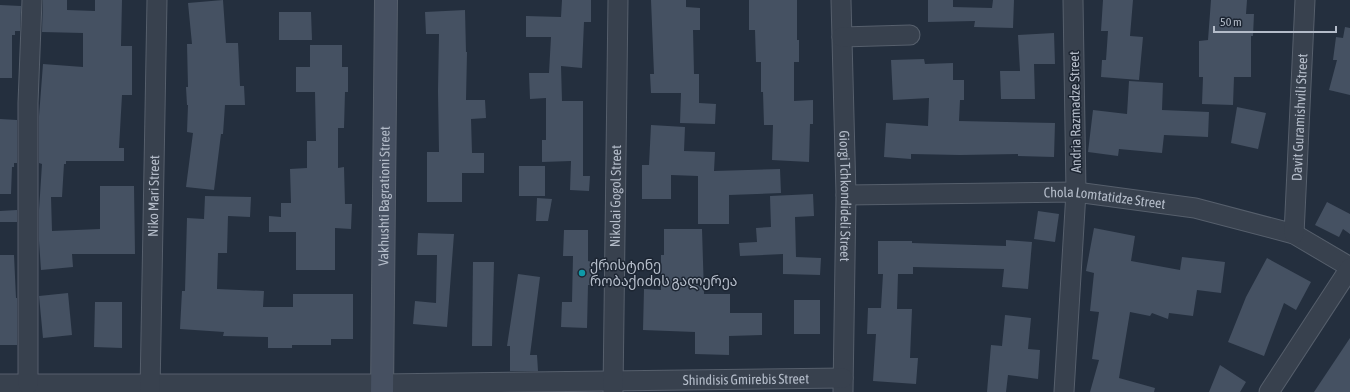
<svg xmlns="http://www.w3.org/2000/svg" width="1350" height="392" font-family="'Asap Condensed','Noto Sans Georgian',sans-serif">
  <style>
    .building { fill: #455162 }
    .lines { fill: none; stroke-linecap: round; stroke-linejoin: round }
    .street-casing { stroke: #565f6c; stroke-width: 21 }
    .secondary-casing { stroke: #565f6c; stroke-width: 24 }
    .street { stroke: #38414e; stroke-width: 19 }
    .secondary { stroke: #465061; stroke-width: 22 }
    .culture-dot { fill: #0f9aa8; stroke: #1d2633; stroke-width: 1.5 }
    .labels { text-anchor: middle; stroke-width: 3; stroke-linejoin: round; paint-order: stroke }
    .street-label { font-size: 14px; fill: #b4bcc9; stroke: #1d2633 }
    .poi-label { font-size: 14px; fill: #b4bcc9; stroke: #1d2633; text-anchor: start }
  </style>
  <rect width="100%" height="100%" fill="#242f3e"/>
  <!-- building -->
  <g class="building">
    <polygon points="43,0 67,0 67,10 95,11 95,0 122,0 121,46 132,46 132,95 122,95 119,148 124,148 124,161 66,161 66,164 64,164 62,197 51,197 52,231 100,229 100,186 134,186 135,254 72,254 73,267 41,270 39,241 39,210 42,164 39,163 39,116 43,64 83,67 83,33 42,32"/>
    <polygon points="223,0 226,43 238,43 240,86 244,86 245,105 225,105 223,134 221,134 214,190 186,187 193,133 187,132 188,105 187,105 186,87 188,87 187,44 192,44 188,3"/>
    <polygon points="562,0 591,0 591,22 584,22 582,68 561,66 562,101 583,101 583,176 590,176 589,191 570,190 571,161 542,162 542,140 546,140 546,98 530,99 529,73 549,73 551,37 526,37 526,16 561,17"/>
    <polygon points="651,0 686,0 686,7 700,8 700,30 693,30 694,74 699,74 699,103 716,104 715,124 680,123 681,93 651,93 650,74 654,74"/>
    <polygon points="749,0 797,0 797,40 799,40 799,62 794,62 794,101 813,100 813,124 810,124 809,162 772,160 773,125 764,125 763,92 761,92 761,62 756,62 755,30 749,30"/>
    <polygon points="928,0 953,0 953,7 992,8 993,0 1014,0 1013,28 974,27 975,21 928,22"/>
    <polygon points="1103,0 1133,0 1130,36 1143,37 1139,80 1101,77 1102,60 1106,60 1108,31 1101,31"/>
    <polygon points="1211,0 1247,0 1246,14 1254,14 1253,36 1251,36 1251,77 1234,77 1233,105 1202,104 1203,77 1199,77 1199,41 1208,40"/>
    <polygon points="0,5 21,6 20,31 15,31 15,35 12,35 12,78 0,78"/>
    <polygon points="465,10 466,52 467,52 466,100 485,100 486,118 471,119 472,153 484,153 484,173 462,173 462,202 427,202 427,152 439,152 438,91 439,34 426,34 425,12"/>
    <polygon points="279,12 311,12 312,40 279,40"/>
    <polygon points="1345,27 1350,28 1350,95 1329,90 1337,60 1333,60 1336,37 1343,38"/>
    <polygon points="1054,33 1055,64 1034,64 1035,99 1001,99 1000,71 1020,71 1018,35"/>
    <polygon points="310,45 342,45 342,67 348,67 348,92 345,92 344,128 338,128 338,168 344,167 345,204 352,204 351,229 335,228 335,270 296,270 296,232 269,232 269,216 281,217 281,203 291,203 290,169 307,168 307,141 316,141 315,92 296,92 296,67 310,67"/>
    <polygon points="924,59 925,64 953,63 953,80 964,80 964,100 960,100 959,121 1055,123 1054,157 1018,156 1018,154 960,155 911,154 911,159 884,157 886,123 928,126 929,98 893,100 891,60"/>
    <polygon points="1129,81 1163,83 1162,110 1209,112 1208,137 1164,135 1162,153 1119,149 1118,156 1088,152 1093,110 1127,114"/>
    <polygon points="1237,107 1266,113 1258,149 1231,143"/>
    <polygon points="0,119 17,120 17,163 14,163 14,167 12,167 11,194 0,194"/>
    <polygon points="651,125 685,127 684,151 715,152 714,171 780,169 781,193 729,195 729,224 698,224 698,176 671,175 671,199 642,199 642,165 649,165"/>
    <rect x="519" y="166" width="26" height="30"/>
    <polygon points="813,194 814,216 795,217 796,257 821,258 820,275 783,274 783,254 740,256 739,243 757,242 756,228 771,227 770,196"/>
    <polygon points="205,196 251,197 250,217 228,216 227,253 218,253 217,289 264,291 263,307 293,307 293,294 353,294 353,339 331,339 331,345 292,345 292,348 268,348 268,337 223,336 224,332 180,329 182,291 185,291 187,218 204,219"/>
    <polygon points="537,198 552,199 548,221 536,221"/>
    <polygon points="1327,202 1350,214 1350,234 1343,229 1339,237 1315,225"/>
    <polygon points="17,210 17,222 0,222 0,211"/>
    <polygon points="1038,211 1059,214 1055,242 1034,239"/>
    <polygon points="1094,228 1135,236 1131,261 1180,270 1182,257 1225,262 1221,293 1197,290 1193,316 1169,313 1168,319 1152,313 1150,316 1130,312 1119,378 1155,388 1154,392 1090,392 1099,360 1092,359 1099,312 1090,311 1094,273 1086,271"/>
    <polygon points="664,229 702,229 704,294 730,294 730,313 762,313 762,335 729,336 729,355 695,354 695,332 643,330 644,289 661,290 661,255 664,255"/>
    <polygon points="564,230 588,230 588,261 592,262 591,285 588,285 587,328 561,327 562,302 572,302 573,256 563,256"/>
    <polygon points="418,233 454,234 447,327 413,324 415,301 436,303 437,255 417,255"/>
    <polygon points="1006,240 1032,242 1028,289 1002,287 1004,269 913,267 913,274 898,274 897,309 912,309 910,358 918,358 916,384 873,381 876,334 867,334 868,308 881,308 883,274 878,274 878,241 912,241 912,243 1006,246"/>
    <polygon points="0,255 14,255 16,298 17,298 17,345 0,345"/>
    <polygon points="1267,258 1311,282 1296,310 1284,303 1264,356 1228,342 1246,297"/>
    <polygon points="473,262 494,262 492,346 472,346"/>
    <polygon points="518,274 540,277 530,355 537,355 538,371 510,371 510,346 507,346"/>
    <polygon points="68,293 72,335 43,338 39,296"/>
    <rect x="794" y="300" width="26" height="34"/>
    <polygon points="95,302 122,302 122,348 94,347"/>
    <polygon points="1005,315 1031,318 1028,349 1040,350 1038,379 1008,375 1006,392 987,392 991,345 1002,346"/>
    <polygon points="1350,338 1350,392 1314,392"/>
    <polygon points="1220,365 1246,382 1240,392 1209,392"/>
  </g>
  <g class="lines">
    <defs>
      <g id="street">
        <path id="s1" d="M841,0L846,195L843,392"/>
        <polyline points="842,37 910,35"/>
        <path id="s2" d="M846,195L1076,192L1195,208L1294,234L1350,267"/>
        <path id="s3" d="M1294,234L1305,0"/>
        <path id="s4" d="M0,384H382L843,378"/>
        <polyline points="28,384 28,103 32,0"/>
        <path id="s5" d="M150,392L157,0"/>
        <path id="s6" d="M613,392L618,0"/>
        <polyline points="1064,392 1076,192 1073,0"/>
        <polyline points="1269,392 1350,268"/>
      </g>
      <g id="secondary">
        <path id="s7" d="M382,392L386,0"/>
      </g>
    </defs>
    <!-- street casing -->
    <use href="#street" class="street-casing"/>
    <!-- secondary casing -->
    <use href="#secondary" class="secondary-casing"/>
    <!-- street -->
    <use href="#street" class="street"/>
    <!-- secondary -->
    <use href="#secondary" class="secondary"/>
  </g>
  <!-- markers -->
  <circle class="culture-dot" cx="582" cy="273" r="4"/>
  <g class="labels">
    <!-- street labels -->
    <g class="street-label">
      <text transform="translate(1075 112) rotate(-91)" y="5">Andria Razmadze Street</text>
      <text dy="5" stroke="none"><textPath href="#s3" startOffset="117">Davit Guramishvili Street</textPath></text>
      <text dy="5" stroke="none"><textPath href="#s5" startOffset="196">Niko Mari Street</textPath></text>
      <text dy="5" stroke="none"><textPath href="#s7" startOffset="196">Vakhushti Bagrationi Street</textPath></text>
      <text dy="5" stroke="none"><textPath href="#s6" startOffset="196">Nikolai Gogol Street</textPath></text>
      <text dy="5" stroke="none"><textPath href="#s1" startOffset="196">Giorgi Tchkondideli Street</textPath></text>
      <text dy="5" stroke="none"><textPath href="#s2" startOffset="259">Chola Lomtatidze Street</textPath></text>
      <text dy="5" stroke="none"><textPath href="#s4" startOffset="746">Shindisis Gmirebis Street</textPath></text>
    </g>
    <!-- poi labels -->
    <g class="poi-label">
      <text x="590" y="270">ქრისტინე<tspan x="590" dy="16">რობაქიძის გალერეა</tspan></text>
    </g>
  </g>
  <!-- scale -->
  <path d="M1214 26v6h122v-6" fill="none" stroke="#b4bcc9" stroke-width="2"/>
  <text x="1220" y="26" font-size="12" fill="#b4bcc9" stroke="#1d2633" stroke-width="3" paint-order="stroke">50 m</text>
</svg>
